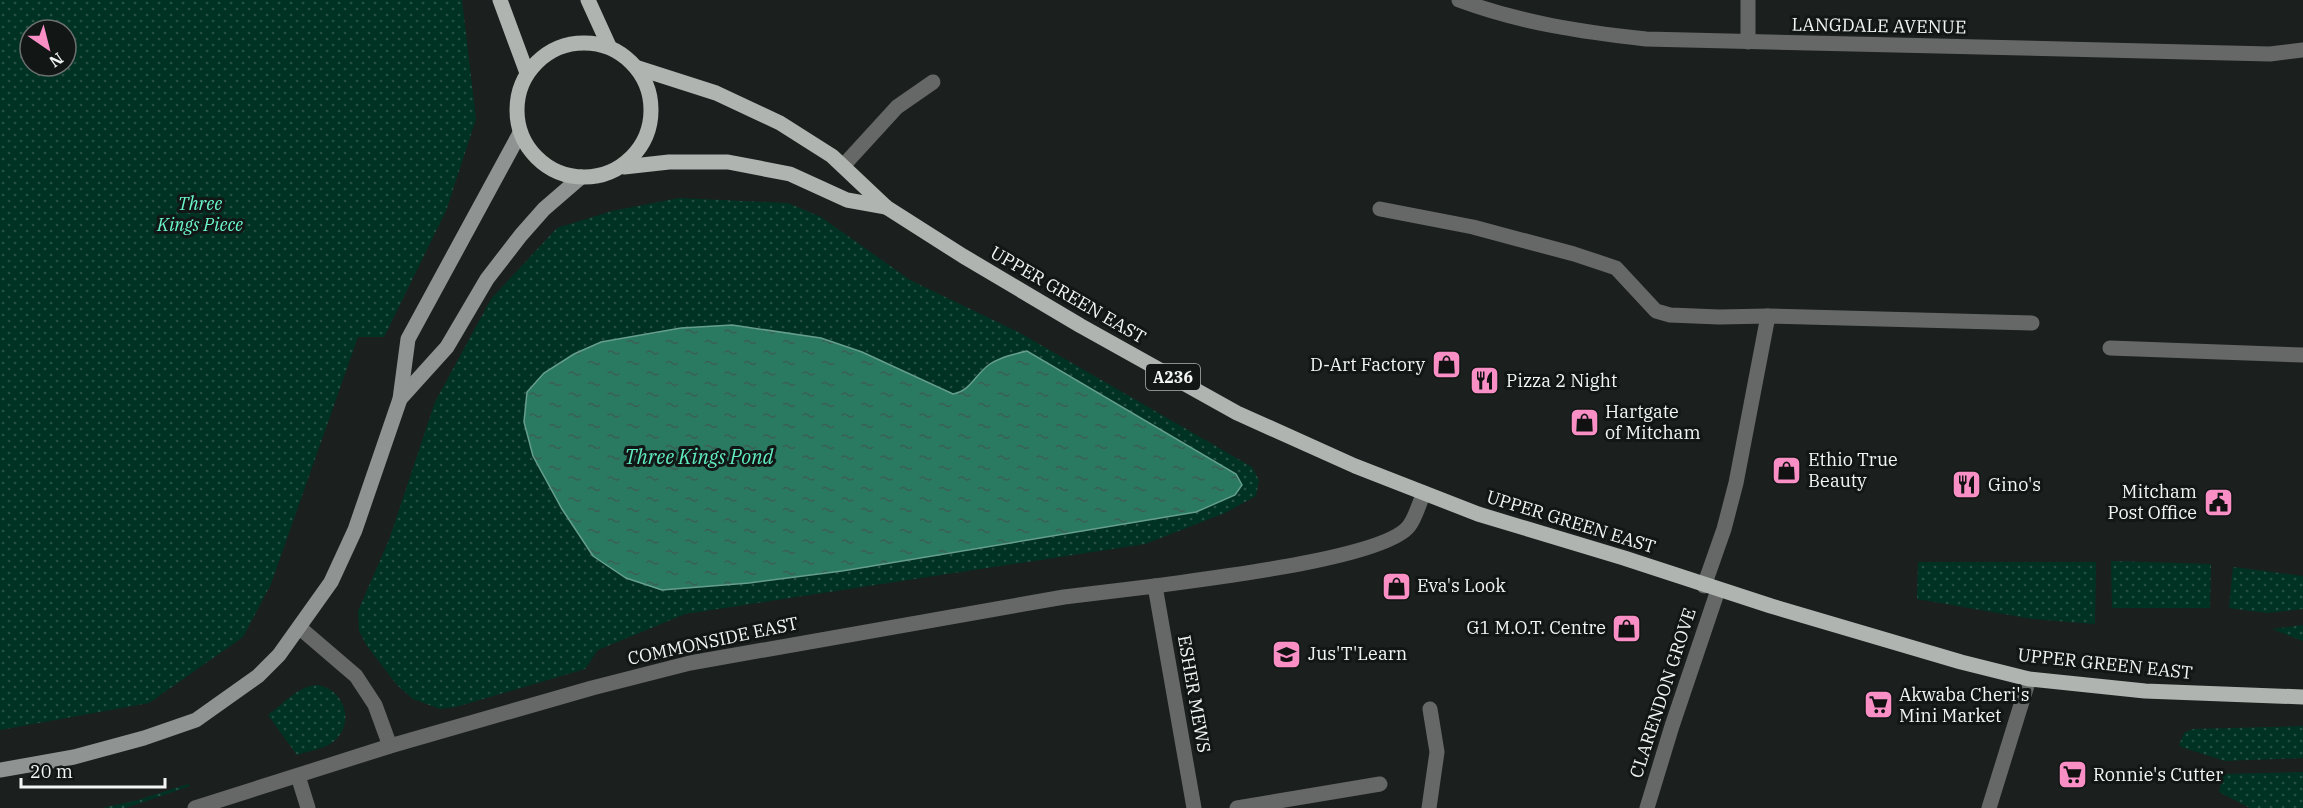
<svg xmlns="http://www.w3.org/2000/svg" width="2303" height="808" font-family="'IBM Plex Serif',serif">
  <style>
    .grass { fill: url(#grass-dots); fill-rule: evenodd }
    .water { fill: url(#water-ripples); stroke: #669e8d; stroke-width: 1.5 }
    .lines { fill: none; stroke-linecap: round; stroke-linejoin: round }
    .lane { stroke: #666867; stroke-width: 15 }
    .street { stroke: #666867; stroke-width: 15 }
    .secondary { stroke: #8f9391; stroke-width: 15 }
    .primary { stroke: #afb4b1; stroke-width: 15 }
    .labels { text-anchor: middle; stroke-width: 6; stroke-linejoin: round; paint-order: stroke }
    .shield { fill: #121615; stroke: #b0b3b1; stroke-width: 1.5 }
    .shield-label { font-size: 16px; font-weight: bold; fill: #f3f6f4 }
    .street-label { font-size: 18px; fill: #f3f6f4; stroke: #121615 }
    .park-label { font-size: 18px; font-style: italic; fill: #6bf7ca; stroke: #121615 }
    .poi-label { font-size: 18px; fill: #f3f6f4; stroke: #121615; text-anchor: start }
    .water-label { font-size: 20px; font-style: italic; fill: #60edc0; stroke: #121615 }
  </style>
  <defs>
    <pattern id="grass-dots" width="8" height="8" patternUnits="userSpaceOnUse" patternTransform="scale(1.5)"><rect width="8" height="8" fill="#003224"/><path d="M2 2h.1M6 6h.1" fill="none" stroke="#265044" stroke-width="1.8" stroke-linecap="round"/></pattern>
    <pattern id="water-ripples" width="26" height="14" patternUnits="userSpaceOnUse" patternTransform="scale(1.5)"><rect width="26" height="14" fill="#2a7961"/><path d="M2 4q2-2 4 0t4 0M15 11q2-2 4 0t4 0" fill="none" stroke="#3b5f54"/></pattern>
  </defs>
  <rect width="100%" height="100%" fill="#1b201e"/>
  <!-- grass -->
  <g class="grass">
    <path d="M0,0H462L476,119L446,211L384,337H358L271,584L243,637L149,703L0,730ZM30,30H66V66H30Z"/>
    <polygon points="679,198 788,203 821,217 910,280 1020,333 1252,467 1259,480 1256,496 1225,513 1145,544 685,614 598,650 585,669 456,707 440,709 413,699 397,685 367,646 359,631 358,611 389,540 435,402 491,299 557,228 612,211"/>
    <polygon points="2111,561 2211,564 2210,608 2112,608"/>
    <polygon points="1918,562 2096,562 2095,624 2033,619 1917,599"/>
    <polygon points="2233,567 2303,576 2303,609 2267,613 2229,608"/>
    <polygon points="2303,625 2303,641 2272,629"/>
    <path d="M318,685C345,690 356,724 333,742C324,749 308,751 297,755L268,715C285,703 297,686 318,685Z"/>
    <polygon points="2303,726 2303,758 2225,761 2181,747 2179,745 2184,733 2193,729"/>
    <polygon points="2303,772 2303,808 2250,808 2219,792 2223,774"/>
    <polygon points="188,784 190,786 126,808 102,808 138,800"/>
  </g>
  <!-- water -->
  <path class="water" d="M732,325L821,338L862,352L953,394C972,390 975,374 990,364C1001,357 1014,354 1027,351L1236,474L1242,485L1235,495L1196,512L842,571L749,583L662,590L626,578L593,556L562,509L533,456L524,422L527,392L544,373L574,354L601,342L681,328Z"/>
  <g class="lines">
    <!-- lane -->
    <g class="lane">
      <polyline points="843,166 897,107 933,82"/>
      <polyline points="1380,209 1473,227 1574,254 1616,268 1656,311 1670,315 1719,317 1768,316 2032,323"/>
      <polyline points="2110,348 2303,355"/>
      <path d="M1155,586C1201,579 1384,559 1409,526C1416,517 1419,503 1424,493"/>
      <polyline points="1704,586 1724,529 1736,483 1768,316"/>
      <polyline points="298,776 308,808"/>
      <polyline points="1237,808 1380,784"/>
    </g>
    <!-- street -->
    <g class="street">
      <path d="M1459,0C1521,23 1582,32 1646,39L2270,54L2303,50"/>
      <polyline points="1748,42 1748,0"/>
      <polyline points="300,628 356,676 375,705 390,746"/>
      <polyline points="195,808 390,746 592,688 690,663 1064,597 1155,586 1194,808"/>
      <polyline points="1429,808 1437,752 1430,709"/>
      <polyline points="1647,808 1672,726 1718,590"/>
      <polyline points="1989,808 2029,679"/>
    </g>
    <!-- secondary -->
    <g class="secondary">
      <polyline points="400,399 447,347 487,279 521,235 544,209 581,177"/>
      <polyline points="0,770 74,757 144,738 196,720 258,676 279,655 331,582 355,530 400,399 408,339 520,133"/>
    </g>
    <!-- primary -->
    <g class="primary">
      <polyline points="500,0 527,73"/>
      <polyline points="588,0 609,46"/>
      <circle cx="584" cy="110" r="67"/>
      <polyline points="638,68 716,93 780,123 832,156 886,207 963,256 1081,326 1237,413 1355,466 1478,514 1624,558 1771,606 1961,662 2029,679 2145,691 2303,697"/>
      <polyline points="624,167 669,162 728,162 790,174 847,200 886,207"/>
    </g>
  </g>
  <!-- icons -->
  <defs>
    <symbol id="shop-square" viewBox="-11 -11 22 22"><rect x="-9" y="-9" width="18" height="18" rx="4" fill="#fa8fc6" stroke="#121615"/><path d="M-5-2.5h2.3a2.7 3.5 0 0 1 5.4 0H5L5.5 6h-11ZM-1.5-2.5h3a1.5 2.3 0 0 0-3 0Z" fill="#111"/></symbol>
    <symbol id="restaurant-square" viewBox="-11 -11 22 22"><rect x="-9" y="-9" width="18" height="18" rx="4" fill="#fa8fc6" stroke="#121615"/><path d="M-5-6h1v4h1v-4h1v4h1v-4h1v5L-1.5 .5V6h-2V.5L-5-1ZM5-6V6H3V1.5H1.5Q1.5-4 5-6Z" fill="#111"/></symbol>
    <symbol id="civic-square" viewBox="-11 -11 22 22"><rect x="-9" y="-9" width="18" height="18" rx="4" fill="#fa8fc6" stroke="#121615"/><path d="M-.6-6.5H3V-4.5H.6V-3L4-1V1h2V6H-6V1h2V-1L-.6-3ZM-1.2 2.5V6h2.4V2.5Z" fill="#111"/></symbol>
    <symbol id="school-square" viewBox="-11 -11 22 22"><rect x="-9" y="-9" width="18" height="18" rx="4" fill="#fa8fc6" stroke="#121615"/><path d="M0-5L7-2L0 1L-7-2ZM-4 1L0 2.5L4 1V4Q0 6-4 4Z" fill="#111"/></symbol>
    <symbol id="supermarket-square" viewBox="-11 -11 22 22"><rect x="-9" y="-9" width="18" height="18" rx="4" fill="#fa8fc6" stroke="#121615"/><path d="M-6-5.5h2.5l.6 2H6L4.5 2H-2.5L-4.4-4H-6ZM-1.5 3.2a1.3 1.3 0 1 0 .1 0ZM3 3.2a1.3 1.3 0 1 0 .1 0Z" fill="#111"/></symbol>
  </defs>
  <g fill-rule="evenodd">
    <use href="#shop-square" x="1430" y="348" width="33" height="33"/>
    <use href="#restaurant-square" x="1468" y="364" width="33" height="33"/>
    <use href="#shop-square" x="1568" y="406" width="33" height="33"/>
    <use href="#shop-square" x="1770" y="454" width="33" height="33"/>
    <use href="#restaurant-square" x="1950" y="468" width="33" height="33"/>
    <use href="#civic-square" x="2202" y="486" width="33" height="33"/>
    <use href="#shop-square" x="1380" y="570" width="33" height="33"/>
    <use href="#shop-square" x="1610" y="612" width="33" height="33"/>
    <use href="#school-square" x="1270" y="638" width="33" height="33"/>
    <use href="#supermarket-square" x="1862" y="688" width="33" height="33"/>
    <use href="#supermarket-square" x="2056" y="758" width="33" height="33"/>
  </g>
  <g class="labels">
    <!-- shield labels -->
    <rect class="shield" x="1146" y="364" width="54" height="26" rx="4.5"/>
    <g class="shield-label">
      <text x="1173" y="383">A236</text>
    </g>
    <!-- street labels -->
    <g class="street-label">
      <text transform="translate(1879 26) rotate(1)" y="6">LANGDALE AVENUE</text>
      <text transform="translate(1068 295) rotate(30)" y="6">UPPER GREEN EAST</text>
      <text transform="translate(1571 522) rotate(17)" y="6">UPPER GREEN EAST</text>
      <text transform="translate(713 641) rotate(-12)" y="6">COMMONSIDE EAST</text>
      <text transform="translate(2105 664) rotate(6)" y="6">UPPER GREEN EAST</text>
      <text transform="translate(1663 693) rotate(-72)" y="6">CLARENDON GROVE</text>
      <text transform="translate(1194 694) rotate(80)" y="6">ESHER MEWS</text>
    </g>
    <!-- park labels -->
    <g class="park-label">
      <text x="200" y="210">Three<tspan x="200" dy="21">Kings Piece</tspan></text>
    </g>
    <!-- poi labels -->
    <g class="poi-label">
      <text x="1425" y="371" text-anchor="end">D-Art Factory</text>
      <text x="1506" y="387">Pizza 2 Night</text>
      <text x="1605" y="418">Hartgate<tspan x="1605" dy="21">of Mitcham</tspan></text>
      <text x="1808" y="466">Ethio True<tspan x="1808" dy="21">Beauty</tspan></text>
      <text x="1988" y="491">Gino's</text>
      <text x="2197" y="498" text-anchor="end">Mitcham<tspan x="2197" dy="21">Post Office</tspan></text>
      <text x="1417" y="592">Eva's Look</text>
      <text x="1606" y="634" text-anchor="end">G1 M.O.T. Centre</text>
      <text x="1308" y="660">Jus'T'Learn</text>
      <text x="1899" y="701">Akwaba Cheri's<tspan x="1899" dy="21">Mini Market</tspan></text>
      <text x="2093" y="781">Ronnie's Cutter</text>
    </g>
    <!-- water labels -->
    <g class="water-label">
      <text x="699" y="464">Three Kings Pond</text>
    </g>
  </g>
  <!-- north arrow -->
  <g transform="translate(48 48) rotate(145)"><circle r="28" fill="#121615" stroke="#6c706e" stroke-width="1.5"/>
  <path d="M0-4.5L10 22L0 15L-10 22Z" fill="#fa8fc6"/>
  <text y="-9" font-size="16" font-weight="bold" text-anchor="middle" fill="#f3f6f4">N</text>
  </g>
  <!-- scale -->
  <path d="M21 778v9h144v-9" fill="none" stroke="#f3f6f4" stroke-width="3"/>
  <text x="30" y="778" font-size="18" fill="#f3f6f4" stroke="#121615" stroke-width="4.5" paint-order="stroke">20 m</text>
</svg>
